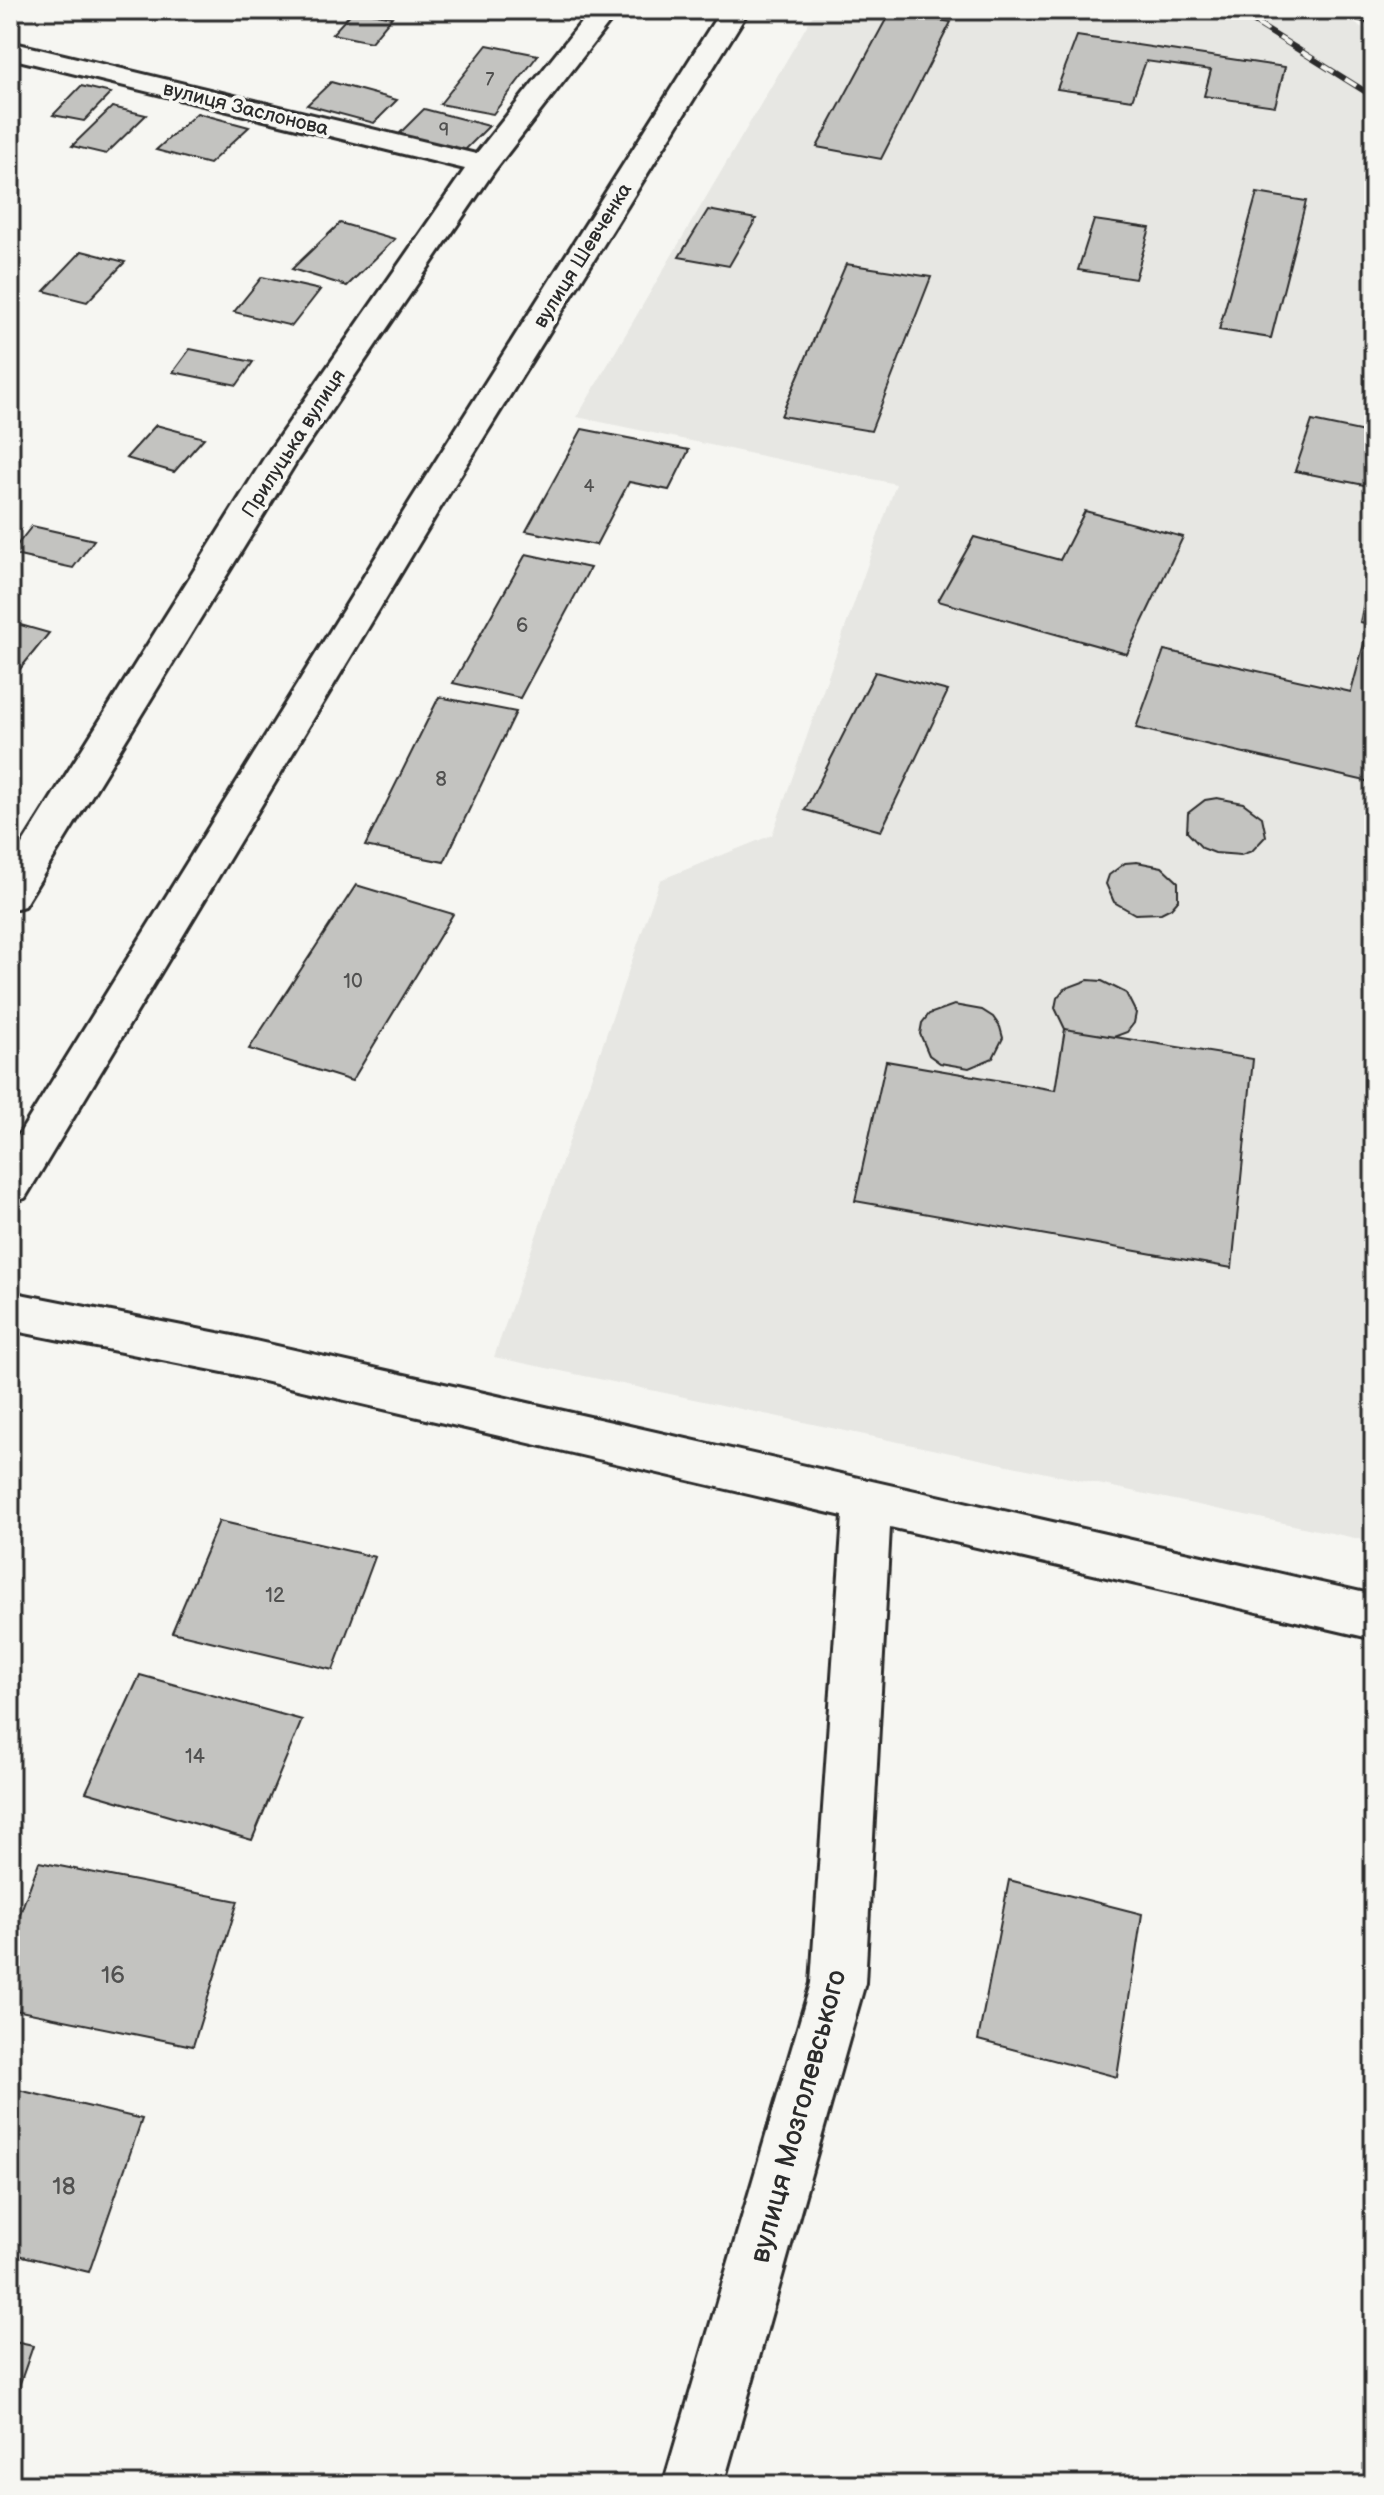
<svg xmlns="http://www.w3.org/2000/svg" width="1384" height="2495" font-family="'Balsamiq Sans',sans-serif">
  <style>
    .built { fill: #e7e7e3 }
    .building { fill: #c3c3c0; stroke: #2b2b2b; stroke-width: 2 }
    .lines { fill: none; stroke-linecap: round; stroke-linejoin: round }
    .minor-casing { stroke: #2b2b2b; stroke-width: 6 }
    .primary-casing { stroke: #2b2b2b; stroke-width: 6 }
    .minor { fill: #f6f6f2; fill-rule: evenodd }
    .primary { fill: #f6f6f2; fill-rule: evenodd }
    .rail-casing { stroke: #2b2b2b; stroke-width: 6 }
    .rail { stroke: #f6f6f2; stroke-width: 4; stroke-dasharray: 13; stroke-linecap: butt }
    .labels { text-anchor: middle; stroke-width: 7; stroke-linejoin: round; paint-order: stroke }
    .far-number-label { font-size: 18px; fill: #515150 }
    .far-street-label { font-size: 20px; fill: #2b2b2b; stroke: #f6f6f2 }
    .number-label { font-size: 20px; fill: #515150 }
    .near-number-label { font-size: 24px; fill: #515150 }
    .near-street-label { font-size: 28px; fill: #2b2b2b; stroke: #f6f6f2 }
  </style>
  <rect width="100%" height="100%" fill="#f6f6f2"/>
  <filter id="ink" filterUnits="userSpaceOnUse"><feTurbulence type="fractalNoise" baseFrequency=".0125" numOctaves="2"/><feDisplacementMap in="SourceGraphic" scale="16" xChannelSelector="R" yChannelSelector="G"/><feConvolveMatrix kernelMatrix="1 2 1 2 8 2 1 2 1" color-interpolation-filters="sRGB"/></filter>
  <g filter="url(#ink)">
    <!-- built -->
    <polygon class="built" points="816,10 1330,10 1374,34 1374,1542 494,1357 660,880 772,835 896,484 577,417"/>
    <!-- building -->
    <g class="building">
      <polygon points="354,10 356,10 392,17 371,42 332,34"/>
      <polygon points="518,10 567,10 562,18"/>
      <polygon points="890,12 951,22 881,159 817,147"/>
      <polygon points="1077,36 1285,67 1275,106 1204,96 1211,70 1146,61 1132,100 1057,89"/>
      <polygon points="487,45 538,55 493,114 440,104"/>
      <polygon points="331,82 397,100 374,123 307,105"/>
      <polygon points="81,86 111,93 84,121 53,115"/>
      <polygon points="112,107 146,115 106,154 72,146"/>
      <polygon points="424,109 489,126 464,151 399,134"/>
      <polygon points="197,113 249,127 209,164 156,150"/>
      <polygon points="1257,193 1306,201 1271,338 1219,330"/>
      <polygon points="708,210 756,219 729,266 679,257"/>
      <polygon points="1094,220 1150,228 1135,279 1078,270"/>
      <polygon points="340,223 395,239 347,286 292,269"/>
      <polygon points="82,251 125,262 87,302 44,291"/>
      <polygon points="846,264 931,277 871,431 781,416"/>
      <polygon points="262,277 320,290 292,326 234,312"/>
      <polygon points="190,349 253,362 237,385 173,372"/>
      <polygon points="1312,421 1374,434 1374,487 1295,471"/>
      <polygon points="156,425 204,438 174,472 126,458"/>
      <polygon points="582,429 689,450 669,490 629,482 596,545 526,531"/>
      <polygon points="1085,511 1183,537 1127,654 938,601 974,537 1060,560"/>
      <polygon points="32,526 94,540 73,568 10,554"/>
      <polygon points="526,554 590,568 520,698 453,683"/>
      <polygon points="1374,557 1374,625 1360,622"/>
      <polygon points="10,622 49,633 20,669 10,666"/>
      <polygon points="1366,636 1374,638 1374,783 1136,728 1164,650 1351,692"/>
      <polygon points="875,672 948,691 881,831 805,810"/>
      <polygon points="439,697 516,712 444,862 365,846"/>
      <polygon points="1217,798 1243,803 1262,817 1266,836 1252,851 1241,855 1215,853 1202,848 1187,832 1188,813 1205,800"/>
      <polygon points="1137,862 1162,867 1178,882 1178,900 1171,908 1161,913 1135,914 1114,902 1106,884 1109,875 1125,863"/>
      <polygon points="356,885 453,914 352,1081 249,1049"/>
      <polygon points="1088,980 1102,981 1126,993 1136,1013 1134,1023 1127,1032 1103,1041 1089,1041 1065,1029 1055,1008 1057,998 1064,989"/>
      <polygon points="954,1005 982,1010 993,1017 1000,1027 1003,1038 993,1058 969,1068 940,1063 929,1055 920,1034 922,1023 929,1014"/>
      <polygon points="1065,1029 1253,1059 1232,1268 855,1201 886,1061 1055,1090"/>
      <polygon points="219,1521 375,1557 333,1670 172,1632"/>
      <polygon points="140,1675 302,1720 252,1840 86,1792"/>
      <polygon points="39,1862 238,1901 193,2046 10,2009 10,1941"/>
      <polygon points="1009,1880 1142,1914 1117,2077 978,2040"/>
      <polygon points="10,2088 142,2119 89,2272 10,2253"/>
      <polygon points="10,2341 33,2346 10,2412"/>
    </g>
    <g class="lines">
      <defs>
        <g id="minor">
          <polygon points="591,10 619,10 494,171 298,459 24,906 10,910 10,864 265,457 465,169 10,58 10,42 476,154"/>
          <polygon points="1349,10 1374,10 1374,24 1353,16"/>
          <polygon points="10,1292 233,1336 1374,1595 1374,1639 890,1527 865,1983 723,2485 663,2485 811,1983 843,1516 233,1374 10,1330"/>
        </g>
        <polygon id="primary" points="721,10 749,10 445,500 25,1198 10,1203 10,1149 411,500"/>
      </defs>
      <!-- minor casing -->
      <use href="#minor" class="minor-casing"/>
      <!-- primary casing -->
      <use href="#primary" class="primary-casing"/>
      <!-- minor -->
      <use href="#minor" class="minor"/>
      <!-- primary -->
      <use href="#primary" class="primary"/>
      <defs>
        <polyline id="rail" points="1235,10 1374,97"/>
      </defs>
      <!-- rail casing -->
      <use href="#rail" class="rail-casing"/>
      <!-- rail -->
      <use href="#rail" class="rail"/>
    </g>
  </g>
  <g class="labels">
    <!-- far-number labels -->
    <g class="far-number-label">
      <text x="490" y="85">7</text>
      <text x="444" y="136">9</text>
      <text x="589" y="492">4</text>
    </g>
    <!-- far-street labels -->
    <g class="far-street-label">
      <text transform="translate(246 108) rotate(14)" y="7">вулиця Заслонова</text>
      <text transform="translate(582 255) rotate(-58)" y="7">вулиця Шевченка</text>
      <text transform="translate(293 443) rotate(-57)" y="7">Прилуцька вулиця</text>
    </g>
    <!-- number labels -->
    <g class="number-label">
      <text x="522" y="632">6</text>
      <text x="441" y="786">8</text>
      <text x="353" y="988">10</text>
      <text x="275" y="1602">12</text>
      <text x="195" y="1763">14</text>
    </g>
    <!-- near-number labels -->
    <g class="near-number-label">
      <text x="113" y="1983">16</text>
      <text x="64" y="2194">18</text>
    </g>
    <!-- near-street labels -->
    <g class="near-street-label">
      <text transform="translate(797 2116) rotate(-75)" y="10">вулиця Мозголевського</text>
    </g>
  </g>
  <!-- margin -->
  <rect width="1384" height="2495" fill="none" stroke="#f6f6f2" stroke-width="40"/>
  <rect x="20" y="20" width="1344" height="2455" fill="none" stroke="#2b2b2b" stroke-width="3" filter="url(#ink)"/>
</svg>
